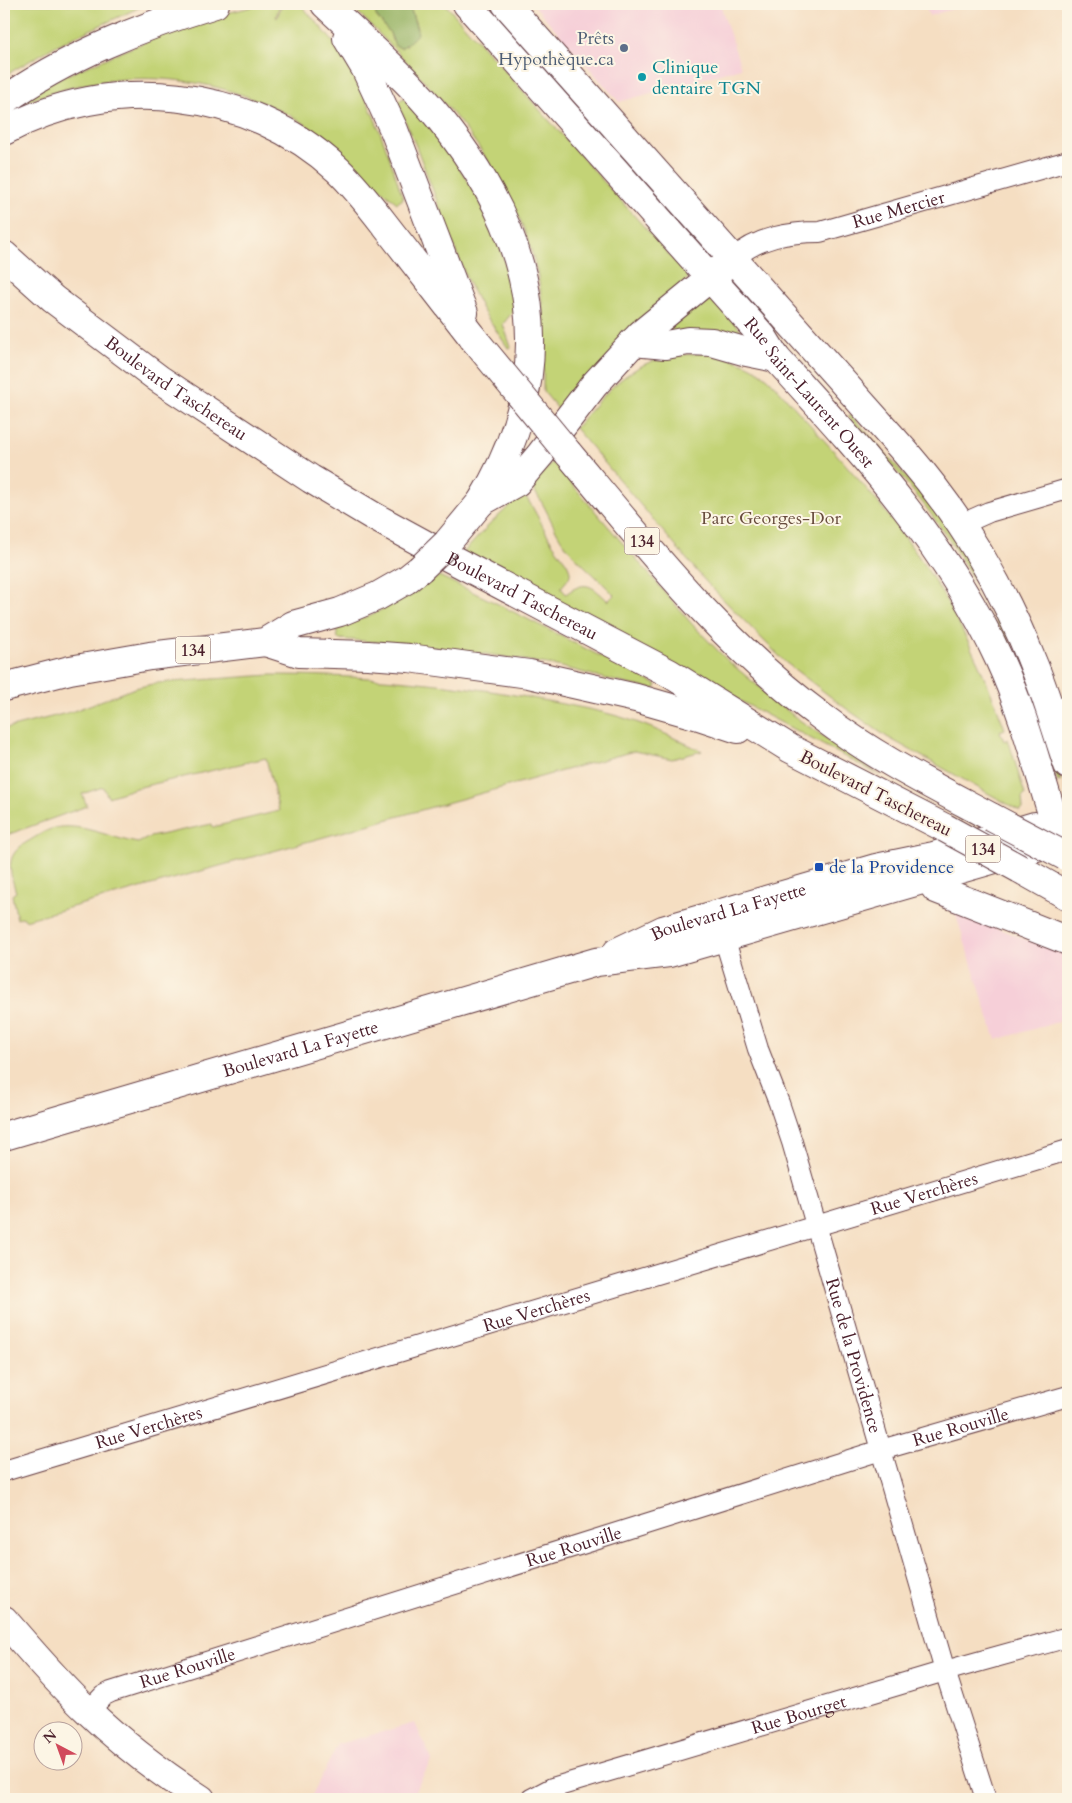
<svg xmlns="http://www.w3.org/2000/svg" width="1072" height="1803" font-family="Cardo,serif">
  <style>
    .built { fill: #f6cfd8 }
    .green { fill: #c3d376; stroke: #867950 }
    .forest { fill: #9ab567; stroke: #726a49 }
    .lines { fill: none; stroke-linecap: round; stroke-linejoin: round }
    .street-casing { stroke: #643c42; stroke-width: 22 }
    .secondary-casing { stroke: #643c42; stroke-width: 30 }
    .primary-casing { stroke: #643c42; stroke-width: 30 }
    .highway-casing { stroke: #643c42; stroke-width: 30 }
    .street { stroke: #fff; stroke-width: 20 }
    .secondary { stroke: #fff; stroke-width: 28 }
    .primary { stroke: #fff; stroke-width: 28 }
    .highway { stroke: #fff; stroke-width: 28 }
    .primary-bridge-casing { stroke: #643c42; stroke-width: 30; stroke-linecap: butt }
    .highway-bridge-casing { stroke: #643c42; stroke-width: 30; stroke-linecap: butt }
    .primary-bridge { stroke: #fff; stroke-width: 28 }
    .highway-bridge { stroke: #fff; stroke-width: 28 }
    .service-dot { fill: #5c6f8a; stroke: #fcf5e5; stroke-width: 2 }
    .culture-dot { fill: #0f9aa8; stroke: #fcf5e5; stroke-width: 2 }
    .transit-dot { fill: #1a4fb4; stroke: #fcf5e5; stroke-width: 2 }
    .labels { text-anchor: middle; stroke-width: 4; stroke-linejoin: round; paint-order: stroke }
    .shield { fill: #fcf5e5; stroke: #7f5f63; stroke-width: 1 }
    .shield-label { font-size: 16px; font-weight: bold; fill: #4a1f2b }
    .service-label { font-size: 18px; fill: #4e5e75; stroke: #fcf5e5; text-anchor: end }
    .culture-label { font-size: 18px; fill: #0d838f; stroke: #fcf5e5; text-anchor: start }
    .street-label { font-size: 18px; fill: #4a1f2b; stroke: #fcf5e5 }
    .park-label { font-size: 18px; fill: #684c3e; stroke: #fcf5e5 }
    .transit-label { font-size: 18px; fill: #164399; stroke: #fcf5e5; text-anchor: start }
  </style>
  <rect width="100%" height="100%" fill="#fcf5e5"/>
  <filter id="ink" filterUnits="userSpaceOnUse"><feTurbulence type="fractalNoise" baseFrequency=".02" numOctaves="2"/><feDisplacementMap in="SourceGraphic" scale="10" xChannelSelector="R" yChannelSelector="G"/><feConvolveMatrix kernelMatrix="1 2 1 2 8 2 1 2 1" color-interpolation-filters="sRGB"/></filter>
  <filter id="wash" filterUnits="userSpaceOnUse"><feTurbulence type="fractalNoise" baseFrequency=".0096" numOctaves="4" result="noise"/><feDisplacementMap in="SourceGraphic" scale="20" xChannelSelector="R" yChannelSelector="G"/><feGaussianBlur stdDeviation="1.12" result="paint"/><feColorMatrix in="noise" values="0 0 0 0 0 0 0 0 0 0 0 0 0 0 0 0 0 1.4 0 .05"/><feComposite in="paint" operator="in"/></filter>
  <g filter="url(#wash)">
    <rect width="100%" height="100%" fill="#f5dec2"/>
    <!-- built -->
    <g class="built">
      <polygon points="533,4 720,4 741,68 619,102"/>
      <polygon points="925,4 969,4 929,16"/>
      <polygon points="955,912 1068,956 1068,1019 996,1040"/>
      <polygon points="415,1723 432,1760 410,1799 310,1799 338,1744"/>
    </g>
    <!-- green -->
    <g class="green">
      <polygon points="4,4 147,4 57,45 4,76"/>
      <path d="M263,4H280L282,6L279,7L276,17L277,18L281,7L300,4C316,22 334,40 346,61C372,104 388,151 403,199L397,203C365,177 337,145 302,122C289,114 275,108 261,102C184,70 100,71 24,103L43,85L195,21Z"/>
      <path d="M350,4H382H379L385,27L390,33L392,41L406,46L417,28L409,4H445L689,277L558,409L543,391C543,353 546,315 538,277C515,164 427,83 350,4Z"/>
      <path d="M404,98C446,145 486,199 504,260C509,276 511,292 515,309L503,324L511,347L508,348L483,311L468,282L416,146L397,102Z"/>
      <polygon points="708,297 710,297 753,343 663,333"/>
      <path d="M708,352C731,359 752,363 770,380C822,439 879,497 923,563C957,614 984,671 1005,729L1000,731L1004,741L1008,739L1025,795L1022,798L1023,809L1020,811L887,737L844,707L785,662L707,583L575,428C597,403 618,375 650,362C668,355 689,355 708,352Z"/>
      <path d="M851,415L942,517L977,569L1037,702L1061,781L1058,782C1030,682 987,589 925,506C901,475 875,446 848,417Z"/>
      <path d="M553,462L691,623L728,661L795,717L881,776L463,553L488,526L523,493C537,511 544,533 558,551C562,557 569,564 570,572C571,578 564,583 561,588L566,594C586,579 592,586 608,601L614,595C599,578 580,564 565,545C551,526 546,503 530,486Z"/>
      <path d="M439,576L496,603L657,685L655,689C618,684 583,671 547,664C477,651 408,644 338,639L336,628C374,616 407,598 439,576Z"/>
      <path d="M270,675C365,675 459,683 552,702C579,707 607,712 633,721C657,729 680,741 702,751L672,759L634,751L25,920L23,917L17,919L12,895L16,892C9,870 5,855 27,842C36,837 45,830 55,828C81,822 113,839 138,843L150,837L212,824L213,827L279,811L266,758L136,788L108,797L103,787L82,794L87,806L4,836V729L71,712L135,688L157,683Z"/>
    </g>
    <!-- forest -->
    <path class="forest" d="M382,4H409L418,33C415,37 405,46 401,48L395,46L390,33L376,16L375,8Z"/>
  </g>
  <g filter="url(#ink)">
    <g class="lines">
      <defs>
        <g id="street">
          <path id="s1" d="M733,259C758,237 789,232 820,232L1068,161"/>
          <polyline points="962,524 989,512 1068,489"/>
          <path id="s2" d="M720,924L758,1049L779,1103L792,1142L945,1671L986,1799"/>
          <path id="s3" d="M4,1471L1068,1150"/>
          <path id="s4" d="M88,1712L103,1696L111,1692L881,1450L1068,1396"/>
          <path id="s5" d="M531,1799L552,1788L945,1671L1068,1637"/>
        </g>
        <g id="secondary">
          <path id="s6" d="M467,4L763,337L776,358C860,451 946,543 999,659C1023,711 1037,766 1054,820L1068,830"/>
          <path d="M506,4L906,453C963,519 1003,587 1035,668C1048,700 1057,733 1068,765"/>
          <polyline points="925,865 929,879 936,889 1068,941"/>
          <path id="s7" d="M617,952L663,930L876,868L934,856L1035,826"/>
          <path id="s8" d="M4,1136L596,962L669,953L1068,838"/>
          <path d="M4,1620C31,1651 57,1682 87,1710C122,1744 161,1773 201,1799"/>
        </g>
        <g id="primary">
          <path d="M4,101C63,58 145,25 215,4"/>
          <polyline points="633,342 666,345 688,341 712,342 747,352 776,358"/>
          <polyline points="447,543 481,502 517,482 540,455 594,385 641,334 733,259"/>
          <polyline points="4,687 70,670 150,656 265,642 293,625 340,612 378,596 406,580 420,569"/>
        </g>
        <g id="highway">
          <path d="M325,4C364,41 406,77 440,119C536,237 564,368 481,502"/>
          <polyline points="347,38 365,68 394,130 464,313"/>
          <path d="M4,131C110,73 249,87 338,170C360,191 377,215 396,239C422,272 447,305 473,338"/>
          <path id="s9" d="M4,255L53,299L159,379L311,479L373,516L448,557L669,673L791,749L945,828"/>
          <path d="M568,453C647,547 723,644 822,717C875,757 933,786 991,817"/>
          <polyline points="265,642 299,653 368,655 409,658 529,674 636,698 699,716 738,729"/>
          <polyline points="1020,869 1068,896"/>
        </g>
      </defs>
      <!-- street casing -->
      <use href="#street" class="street-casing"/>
      <!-- secondary casing -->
      <use href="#secondary" class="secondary-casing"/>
      <!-- primary casing -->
      <use href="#primary" class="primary-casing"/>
      <!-- highway casing -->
      <use href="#highway" class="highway-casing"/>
      <!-- street -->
      <use href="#street" class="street"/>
      <!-- secondary -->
      <use href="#secondary" class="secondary"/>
      <!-- primary -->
      <use href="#primary" class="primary"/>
      <!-- highway -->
      <use href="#highway" class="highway"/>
      <defs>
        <polyline id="primary-bridge" points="420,569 447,543"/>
        <g id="highway-bridge">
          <polyline points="473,338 568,453"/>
          <polyline points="991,817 1065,856"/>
          <polyline points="945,828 1020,869"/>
        </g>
      </defs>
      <!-- primary-bridge casing -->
      <use href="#primary-bridge" class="primary-bridge-casing"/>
      <!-- highway-bridge casing -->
      <use href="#highway-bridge" class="highway-bridge-casing"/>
      <!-- primary-bridge -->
      <use href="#primary-bridge" class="primary-bridge"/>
      <!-- highway-bridge -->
      <use href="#highway-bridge" class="highway-bridge"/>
    </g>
  </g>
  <!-- markers -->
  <circle class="service-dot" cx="624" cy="48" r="5"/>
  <circle class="culture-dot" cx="642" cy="77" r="5"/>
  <rect class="transit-dot" x="814" y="862" width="10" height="10" rx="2.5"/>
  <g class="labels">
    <!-- shield labels -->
    <g class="shield">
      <rect x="624.5" y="527.5" width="35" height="27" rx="4"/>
      <rect x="175.5" y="636.5" width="35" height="27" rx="4"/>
      <rect x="965.5" y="835.5" width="35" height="27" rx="4"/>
    </g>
    <g class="shield-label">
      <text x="642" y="547">134</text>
      <text x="193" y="656">134</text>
      <text x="983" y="855">134</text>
    </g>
    <!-- service labels -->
    <g class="service-label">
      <text x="614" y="44">Prêts<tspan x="614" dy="21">Hypothèque.ca</tspan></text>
    </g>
    <!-- culture labels -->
    <g class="culture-label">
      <text x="652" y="73">Clinique<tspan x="652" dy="21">dentaire TGN</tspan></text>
    </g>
    <!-- street labels -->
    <g class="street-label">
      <text dy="6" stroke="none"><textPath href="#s1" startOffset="175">Rue Mercier</textPath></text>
      <text dy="6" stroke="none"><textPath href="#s9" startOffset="218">Boulevard Taschereau</textPath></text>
      <text dy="6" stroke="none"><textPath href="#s6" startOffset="518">Rue Saint-Laurent Ouest</textPath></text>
      <text dy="6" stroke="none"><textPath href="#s9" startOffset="622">Boulevard Taschereau</textPath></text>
      <text transform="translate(876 793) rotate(27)" y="6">Boulevard Taschereau</text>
      <text dy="6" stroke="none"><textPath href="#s7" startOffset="119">Boulevard La Fayette</textPath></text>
      <text dy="6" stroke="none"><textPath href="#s8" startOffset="309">Boulevard La Fayette</textPath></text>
      <text dy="6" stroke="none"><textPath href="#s3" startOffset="961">Rue Verchères</textPath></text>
      <text dy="6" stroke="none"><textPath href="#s3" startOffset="556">Rue Verchères</textPath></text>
      <text dy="6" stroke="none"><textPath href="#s2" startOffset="452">Rue de la Providence</textPath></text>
      <text dy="6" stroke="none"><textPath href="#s3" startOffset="151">Rue Verchères</textPath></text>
      <text dy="6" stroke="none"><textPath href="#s4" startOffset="921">Rue Rouville</textPath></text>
      <text dy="6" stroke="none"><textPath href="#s4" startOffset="516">Rue Rouville</textPath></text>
      <text dy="6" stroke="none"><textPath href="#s4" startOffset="111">Rue Rouville</textPath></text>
      <text dy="6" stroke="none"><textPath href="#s5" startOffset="281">Rue Bourget</textPath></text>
    </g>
    <!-- park labels -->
    <g class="park-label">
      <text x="771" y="524">Parc Georges-Dor</text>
    </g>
    <!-- transit labels -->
    <g class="transit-label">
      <text x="829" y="873">de la Providence</text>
    </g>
  </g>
  <!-- margin -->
  <rect width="1072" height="1803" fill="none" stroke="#fcf5e5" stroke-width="20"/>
  <!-- north arrow -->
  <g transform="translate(58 1746) rotate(319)"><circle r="24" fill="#fcf5e5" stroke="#b59f9b"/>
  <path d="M0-4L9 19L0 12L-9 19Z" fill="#d1495b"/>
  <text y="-8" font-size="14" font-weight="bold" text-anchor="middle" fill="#4a1f2b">N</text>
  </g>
</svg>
